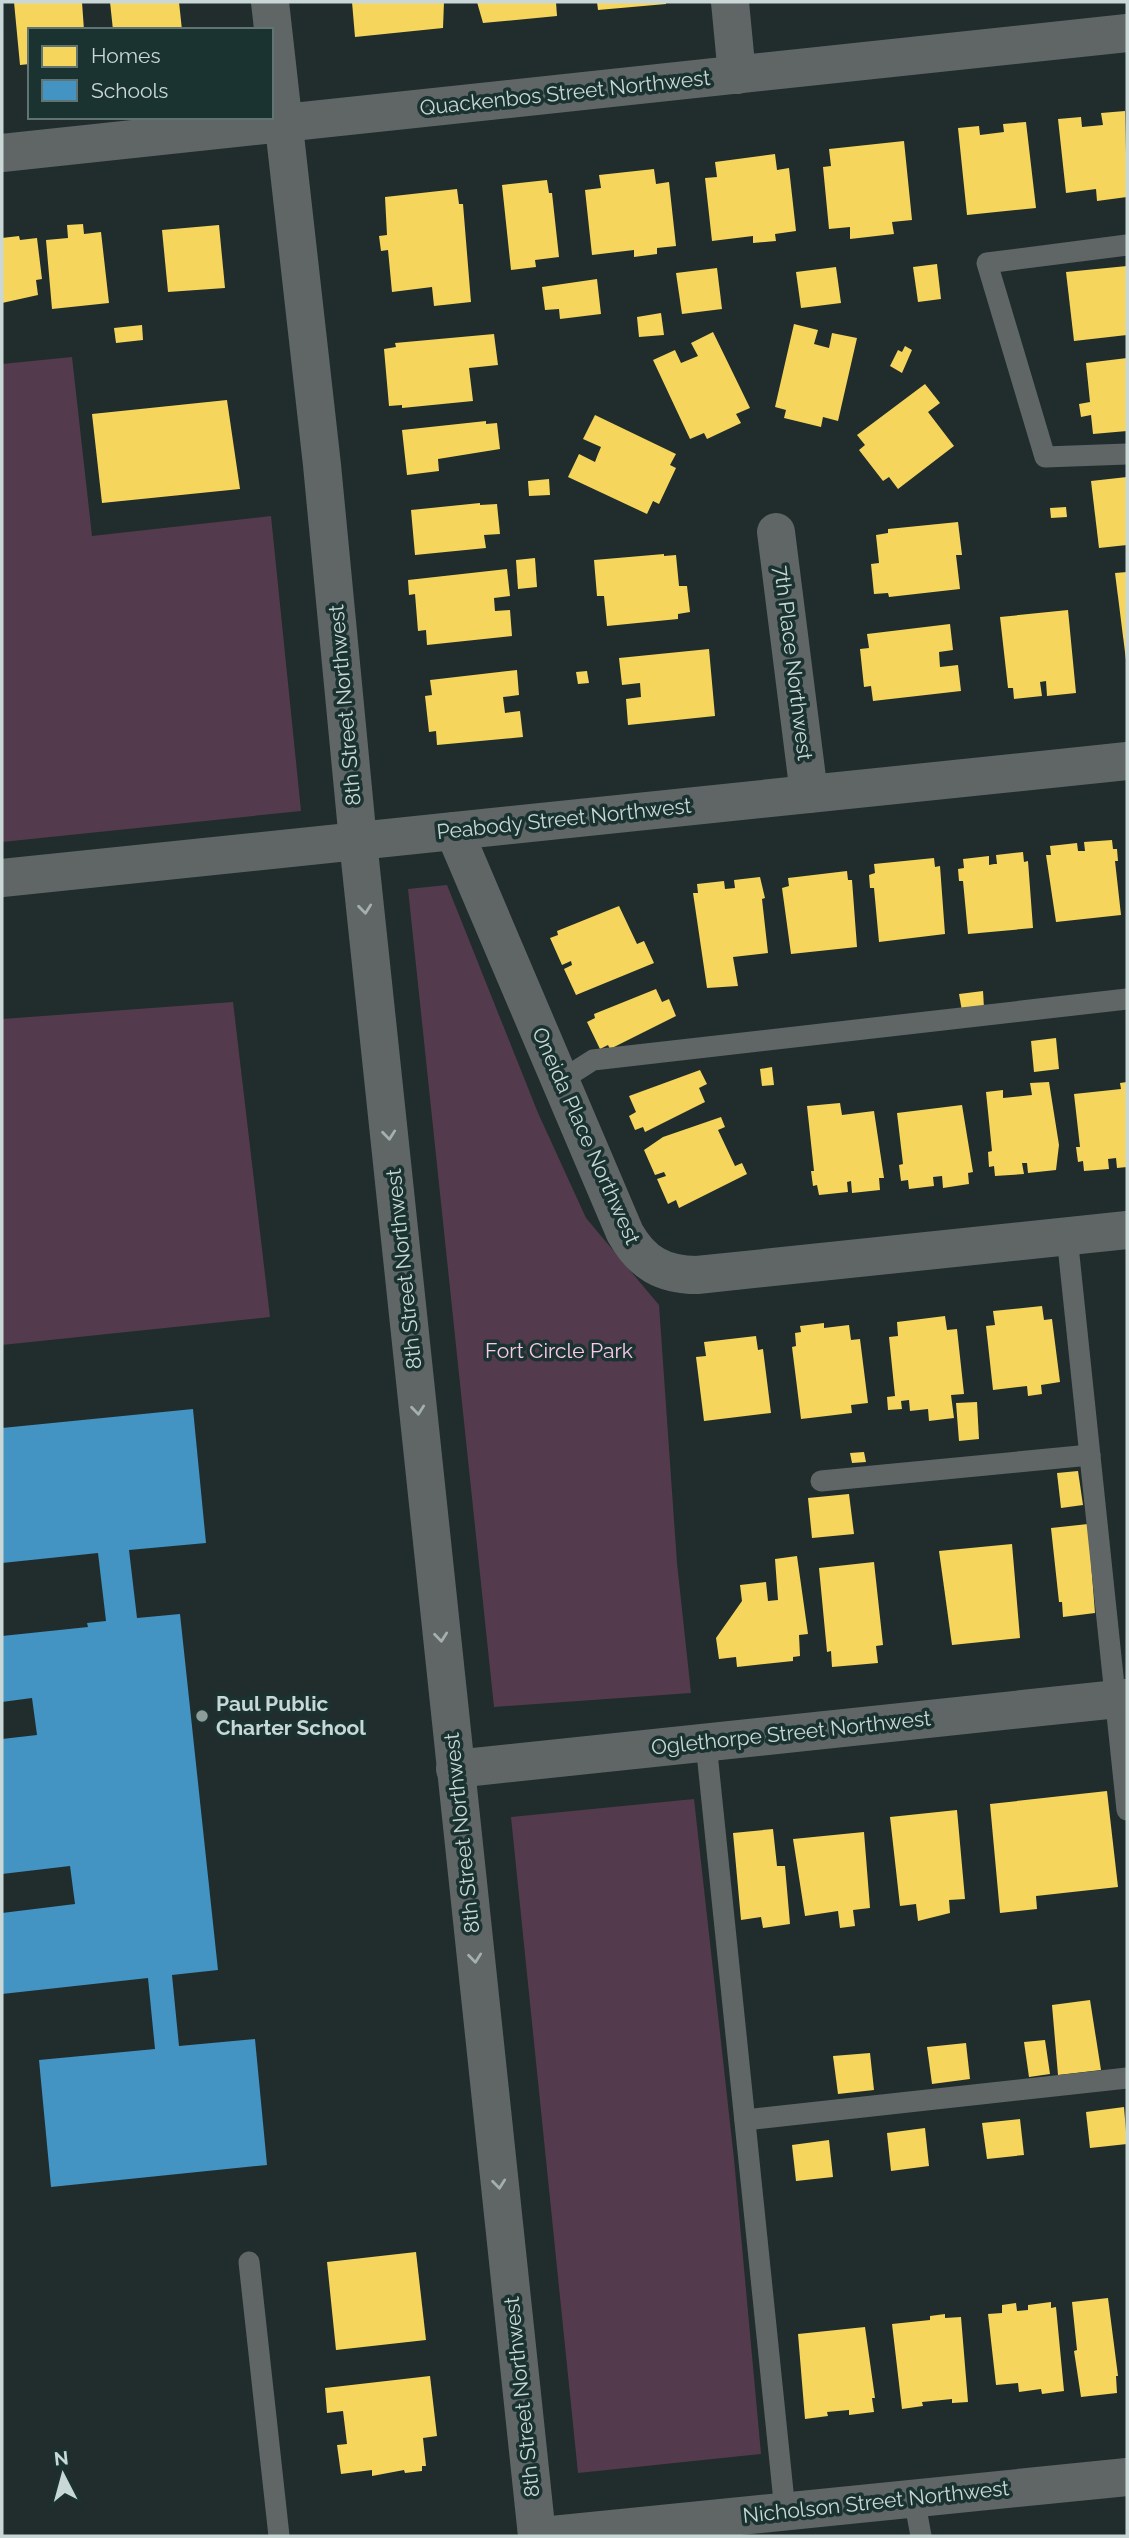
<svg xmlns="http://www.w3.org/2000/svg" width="1129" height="2538" font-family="Raleway,sans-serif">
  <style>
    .green { fill: #543a4d }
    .homes { fill: #f6d55c }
    .schools { fill: #4393c3 }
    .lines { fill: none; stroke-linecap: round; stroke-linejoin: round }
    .lane { stroke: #606666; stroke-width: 21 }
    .street { stroke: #606666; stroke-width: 38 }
    .oneway { stroke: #a4b0af }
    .poi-dot { fill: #8e9c9a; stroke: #1a3331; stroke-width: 2.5 }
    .labels { text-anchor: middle; stroke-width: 7; stroke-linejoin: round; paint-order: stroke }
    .street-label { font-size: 21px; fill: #c9d8d6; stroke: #1a3331 }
    .park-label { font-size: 21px; fill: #fbc9ea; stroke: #1a3331 }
    .poi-label { font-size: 21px; font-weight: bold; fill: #c9d8d6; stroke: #1a3331; text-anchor: start }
  </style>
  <rect width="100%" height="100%" fill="#202d2c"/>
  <!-- green -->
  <g class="green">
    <polygon points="72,357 92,536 271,516 301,811 2,842 2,364"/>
    <polygon points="447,885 538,1113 586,1218 659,1305 677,1563 691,1693 494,1707 408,889"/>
    <polygon points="233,1002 270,1317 2,1345 2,1019"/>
    <polygon points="694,1799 734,2159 761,2454 578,2473 511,1817"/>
  </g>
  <!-- homes -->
  <g class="homes">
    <polygon points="14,2 82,2 84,30 30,30 30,64 20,65"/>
    <polygon points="110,2 179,2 182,30 113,30"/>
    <polygon points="352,2 444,2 443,28 355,37"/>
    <polygon points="477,2 556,2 557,16 483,23"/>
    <polygon points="597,2 666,2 666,4 598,10"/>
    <polygon points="1125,111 1127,197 1097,201 1096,189 1066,193 1058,119 1081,117 1082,127 1103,125 1101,113"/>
    <polygon points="1026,122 1036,208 967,215 958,128 979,126 980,135 1004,132 1003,124"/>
    <polygon points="904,141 912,220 892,222 894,234 850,239 850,227 829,229 823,167 831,166 829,149"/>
    <polygon points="775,154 777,170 789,168 796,231 775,234 776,241 753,243 753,236 712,241 705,178 717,177 715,162"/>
    <polygon points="654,169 656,184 669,182 676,246 657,248 657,254 634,257 634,250 592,255 585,190 601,188 599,175"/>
    <polygon points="547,180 549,193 552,193 559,257 535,260 536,267 511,270 502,185"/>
    <polygon points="457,189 459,204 463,204 471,302 434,306 432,287 392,292 388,250 381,251 379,236 387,235 385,197"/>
    <polygon points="83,224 84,234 101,232 109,303 52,309 46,240 68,238 67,225"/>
    <polygon points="219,225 225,288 168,292 162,230"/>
    <polygon points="19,236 20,240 37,238 42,279 36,280 38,295 2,303 2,238"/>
    <polygon points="937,264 941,299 918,302 913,267"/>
    <polygon points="1127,266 1127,335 1074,341 1066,272"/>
    <polygon points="836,267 841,303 801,308 796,272"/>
    <polygon points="717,268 722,309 682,314 676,273"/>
    <polygon points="597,279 601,314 560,319 559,309 545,310 542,287"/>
    <polygon points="661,313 664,335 639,337 637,317"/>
    <polygon points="794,324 818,330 814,344 829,348 832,333 857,338 838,421 823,417 821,427 784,418 786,410 775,407"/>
    <polygon points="142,325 143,340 116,343 114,328"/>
    <polygon points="713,332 750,408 736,414 741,423 707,439 704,433 690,439 653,360 675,350 681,363 698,356 691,343"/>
    <polygon points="494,334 498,365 469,368 473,401 402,408 402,405 389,406 384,349 396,347 395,343"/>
    <polygon points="905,346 912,350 902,373 890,366 898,350 902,352"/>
    <polygon points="1127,358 1127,431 1093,434 1091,415 1081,417 1079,404 1090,402 1086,363"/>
    <polygon points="925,384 940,403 928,412 954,446 898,489 889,477 883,481 859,450 865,445 857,435"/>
    <polygon points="227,400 240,489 102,503 92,414"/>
    <polygon points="595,415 676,454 670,465 676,468 659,504 653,501 647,514 568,477 579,454 595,462 598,454 601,447 583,439"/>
    <polygon points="486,421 486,424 497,423 500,449 438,459 439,471 407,475 402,430"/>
    <polygon points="1127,477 1127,545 1099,548 1091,481"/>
    <polygon points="549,479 550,495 529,496 528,481"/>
    <polygon points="480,503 480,505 497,504 500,534 484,535 486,548 415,555 411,510"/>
    <polygon points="1066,507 1067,517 1051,518 1050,508"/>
    <polygon points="958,522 962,555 956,555 960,589 889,597 888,593 874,594 871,564 879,563 876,535 888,533 888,529"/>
    <polygon points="664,554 664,556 676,555 679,586 687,586 690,612 678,614 678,619 607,626 604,596 597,596 594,560"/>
    <polygon points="535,558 537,587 518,589 516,560"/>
    <polygon points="507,569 510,596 494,598 495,611 510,610 512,636 427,645 426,630 418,631 415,594 409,595 408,580"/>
    <polygon points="1127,572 1127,659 1126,660 1115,573"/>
    <polygon points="1068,610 1076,693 1047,696 1046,681 1040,682 1042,696 1014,699 1013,688 1008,688 1000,617"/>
    <polygon points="950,624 953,650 939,652 940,667 958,665 961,691 873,701 871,686 864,687 860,649 869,648 867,634"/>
    <polygon points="709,649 715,716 628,725 626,699 641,697 640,683 622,685 619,658"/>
    <polygon points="517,670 519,695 503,697 505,713 520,711 523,737 437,745 436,731 429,732 425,696 432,695 430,680"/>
    <polygon points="587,671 589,683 578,684 576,672"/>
    <polygon points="1112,840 1113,849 1117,849 1118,861 1115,861 1121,915 1056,922 1046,855 1051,855 1050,846 1077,843 1078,851 1085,851 1084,842"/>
    <polygon points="1023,852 1024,862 1028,861 1033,928 968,934 963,881 959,881 958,869 964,868 963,859 989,856 989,865 994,864 997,864 996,855"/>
    <polygon points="934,858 935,867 940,866 945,934 879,942 874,888 870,888 869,875 875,873 874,864"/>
    <polygon points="847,871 848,880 852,880 857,947 791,954 782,888 789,886 788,878"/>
    <polygon points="760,877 765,898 762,899 768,953 733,957 738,986 707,988 693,893 698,893 697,884 724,881 725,889 735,888 734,880"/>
    <polygon points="619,906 637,944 644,941 654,963 576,995 564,969 572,965 571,961 562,965 550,938 558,935 557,931"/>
    <polygon points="656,989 662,1002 669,999 676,1016 610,1049 608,1045 600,1049 587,1022 595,1018 594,1014"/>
    <polygon points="983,991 984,1008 962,1011 959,994"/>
    <polygon points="1056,1038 1059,1069 1034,1072 1031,1041"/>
    <polygon points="772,1067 774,1085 762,1086 760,1069"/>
    <polygon points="700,1070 707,1084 699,1088 705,1102 645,1132 643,1127 635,1130 629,1116 636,1112 629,1096"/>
    <polygon points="1049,1082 1059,1145 1056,1170 1028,1173 1027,1163 1022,1163 1024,1174 995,1176 994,1166 989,1167 988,1152 992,1151 986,1092 1003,1090 1003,1098 1032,1095 1030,1083"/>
    <polygon points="1127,1082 1127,1167 1117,1168 1116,1158 1108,1159 1109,1169 1084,1171 1083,1161 1078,1162 1076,1147 1080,1147 1074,1094 1121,1089 1120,1083"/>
    <polygon points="840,1103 842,1115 874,1111 884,1178 879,1178 880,1190 852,1193 851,1181 847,1182 848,1192 819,1195 817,1185 813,1186 811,1171 814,1171 807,1106"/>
    <polygon points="962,1105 973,1172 968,1173 969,1184 943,1188 942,1176 933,1177 934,1186 909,1189 908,1180 901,1181 899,1165 903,1164 897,1113"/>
    <polygon points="721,1117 725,1127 718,1130 735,1166 742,1163 747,1174 679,1208 676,1200 668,1204 657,1179 666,1176 664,1172 655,1175 644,1150 663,1137"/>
    <polygon points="1042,1306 1044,1320 1052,1319 1060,1382 1041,1385 1042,1394 1028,1396 1027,1386 993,1390 986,1326 995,1325 993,1311"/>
    <polygon points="945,1316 947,1330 957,1329 964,1394 951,1395 954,1418 929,1421 928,1409 910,1411 909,1400 901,1401 902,1409 888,1410 887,1397 895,1396 889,1337 898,1336 897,1322"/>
    <polygon points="824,1323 824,1328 849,1325 851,1340 860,1339 868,1403 851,1405 852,1413 801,1419 792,1347 796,1346 795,1333 801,1332 800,1326"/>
    <polygon points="756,1336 758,1350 763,1349 771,1413 704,1421 696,1357 706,1356 704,1342"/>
    <polygon points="977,1402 979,1439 959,1441 956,1403"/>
    <polygon points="864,1452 866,1462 852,1463 850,1453"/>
    <polygon points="1078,1471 1083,1505 1061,1508 1057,1473"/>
    <polygon points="849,1494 854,1534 812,1538 808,1498"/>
    <polygon points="1088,1524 1095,1613 1063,1617 1062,1602 1059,1602 1051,1528"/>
    <polygon points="1012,1544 1020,1638 952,1645 939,1551"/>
    <polygon points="797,1556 808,1634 799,1635 800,1656 793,1657 793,1661 737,1667 736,1657 719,1659 716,1638 742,1601 740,1585 766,1582 768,1601 778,1600 775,1559"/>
    <polygon points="874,1562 883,1645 876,1646 878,1663 832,1667 831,1651 827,1652 819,1568"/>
    <polygon points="1107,1791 1118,1887 1036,1896 1037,1909 1000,1913 990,1804"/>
    <polygon points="957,1810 965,1899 949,1900 950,1913 918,1921 916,1904 900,1906 890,1817"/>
    <polygon points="773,1829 777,1866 785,1866 790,1924 763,1928 761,1917 741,1920 733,1833"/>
    <polygon points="864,1832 870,1908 853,1910 855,1926 840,1928 838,1911 805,1916 793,1839"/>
    <polygon points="1090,2000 1101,2070 1058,2075 1052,2005"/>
    <polygon points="1045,2040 1050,2074 1029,2077 1024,2042"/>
    <polygon points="966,2043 970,2079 932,2084 927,2047"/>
    <polygon points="870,2053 874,2090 838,2094 833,2056"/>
    <polygon points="1124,2107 1127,2144 1090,2148 1086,2112"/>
    <polygon points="1020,2119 1024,2155 987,2159 982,2123"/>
    <polygon points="925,2128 929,2166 891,2171 887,2133"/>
    <polygon points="829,2140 833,2177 796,2181 792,2145"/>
    <polygon points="416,2252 426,2340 336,2350 327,2262"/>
    <polygon points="1108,2298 1118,2376 1116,2376 1117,2393 1081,2397 1074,2351 1077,2350 1072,2302"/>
    <polygon points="1051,2302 1051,2308 1056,2307 1064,2391 1042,2394 1041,2389 1019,2392 1018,2383 996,2385 988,2314 1002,2313 1002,2305 1016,2303 1017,2311 1028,2310 1028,2305"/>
    <polygon points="945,2314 945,2318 961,2317 968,2402 952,2403 952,2399 922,2402 923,2406 902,2409 892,2324 930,2320 930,2316"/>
    <polygon points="865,2327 875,2398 872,2398 874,2412 849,2415 849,2410 827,2412 828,2416 805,2419 798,2334"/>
    <polygon points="430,2376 437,2436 423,2438 426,2466 422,2466 422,2471 405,2473 404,2470 372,2476 372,2470 341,2474 337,2445 347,2444 343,2411 327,2413 325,2388"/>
  </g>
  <!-- schools -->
  <polygon class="schools" points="193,1409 206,1543 129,1550 137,1618 180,1614 218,1970 172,1975 179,2046 255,2039 267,2165 51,2187 39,2060 155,2049 148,1978 2,1994 2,1913 75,1904 70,1866 2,1874 2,1739 37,1735 32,1698 2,1702 2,1636 88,1627 87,1623 106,1621 98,1553 2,1563 2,1428"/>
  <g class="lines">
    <!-- lane -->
    <g class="lane">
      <polyline points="1127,245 987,263 1045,457 1127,454"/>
      <polyline points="560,1081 593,1060 1127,999"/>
      <polyline points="1067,1236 1127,1810"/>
      <polyline points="821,1481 1090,1455"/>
      <polyline points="706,1743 785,2511"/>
      <polyline points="745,2120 1127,2078"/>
      <polyline points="249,2262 279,2536"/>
      <polyline points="914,2498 921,2536"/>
    </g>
    <!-- street -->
    <g class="street">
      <polyline points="270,2 322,465 358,841 537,2536"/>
      <polyline points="730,2 737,75"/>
      <polyline points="2,153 1127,33"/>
      <polyline points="776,532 809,794"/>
      <path d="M454,831L625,1233C642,1263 663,1275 697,1275L1127,1230"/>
      <polyline points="2,878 1127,761"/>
      <polyline points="455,1769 1127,1698"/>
      <polyline points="542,2536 1127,2477"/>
    </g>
  </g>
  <!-- one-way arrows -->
  <defs><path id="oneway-chevron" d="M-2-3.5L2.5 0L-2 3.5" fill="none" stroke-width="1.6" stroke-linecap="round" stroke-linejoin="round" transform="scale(1.75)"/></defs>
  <g class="oneway">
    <use href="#oneway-chevron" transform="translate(365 909) rotate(84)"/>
    <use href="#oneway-chevron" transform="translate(389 1135) rotate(84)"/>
    <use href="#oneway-chevron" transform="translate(418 1410) rotate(84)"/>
    <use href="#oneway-chevron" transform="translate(441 1637) rotate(84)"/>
    <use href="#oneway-chevron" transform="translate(475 1958) rotate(84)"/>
    <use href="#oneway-chevron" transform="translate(499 2184) rotate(84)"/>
  </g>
  <!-- markers -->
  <circle class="poi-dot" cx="202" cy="1716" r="7"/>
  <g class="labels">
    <!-- street labels -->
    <g class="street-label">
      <text transform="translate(565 93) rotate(-6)" y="7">Quackenbos Street Northwest</text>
      <text transform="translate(793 663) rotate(83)" y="7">7th Place Northwest</text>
      <text transform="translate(345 705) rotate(-95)" y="7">8th Street Northwest</text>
      <text transform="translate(564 819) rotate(-6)" y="7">Peabody Street Northwest</text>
      <text transform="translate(586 1136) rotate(66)" y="7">Oneida Place Northwest</text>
      <text transform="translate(404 1269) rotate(-96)" y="7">8th Street Northwest</text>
      <text transform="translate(791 1733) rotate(-6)" y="7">Oglethorpe Street Northwest</text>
      <text transform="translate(462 1833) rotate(-96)" y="7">8th Street Northwest</text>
      <text transform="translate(522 2397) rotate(-96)" y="7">8th Street Northwest</text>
      <text transform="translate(876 2502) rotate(-6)" y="7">Nicholson Street Northwest</text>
    </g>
    <!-- park labels -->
    <g class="park-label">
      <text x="559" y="1358">Fort Circle Park</text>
    </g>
    <!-- poi labels -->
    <g class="poi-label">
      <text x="216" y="1711">Paul Public<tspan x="216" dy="24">Charter School</tspan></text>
    </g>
  </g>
  <!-- border -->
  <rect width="1129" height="2538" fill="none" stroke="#c9d8d6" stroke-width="7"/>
  <!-- legend -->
  <rect x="28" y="28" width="245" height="91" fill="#1a3331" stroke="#607573" stroke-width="2"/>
  <rect x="42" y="46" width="35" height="21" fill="#f6d55c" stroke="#607573" stroke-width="2"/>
  <text x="91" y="63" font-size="21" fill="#c9d8d6">Homes</text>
  <rect x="42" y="80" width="35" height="21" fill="#4393c3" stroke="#607573" stroke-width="2"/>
  <text x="91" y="98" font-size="21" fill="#c9d8d6">Schools</text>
  <!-- north arrow -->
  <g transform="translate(63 2475) rotate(354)" stroke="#1a3331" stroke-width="5" paint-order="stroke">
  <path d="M0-5L12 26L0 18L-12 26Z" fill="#c9d8d6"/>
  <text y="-10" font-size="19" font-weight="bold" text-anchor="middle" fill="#c9d8d6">N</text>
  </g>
</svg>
